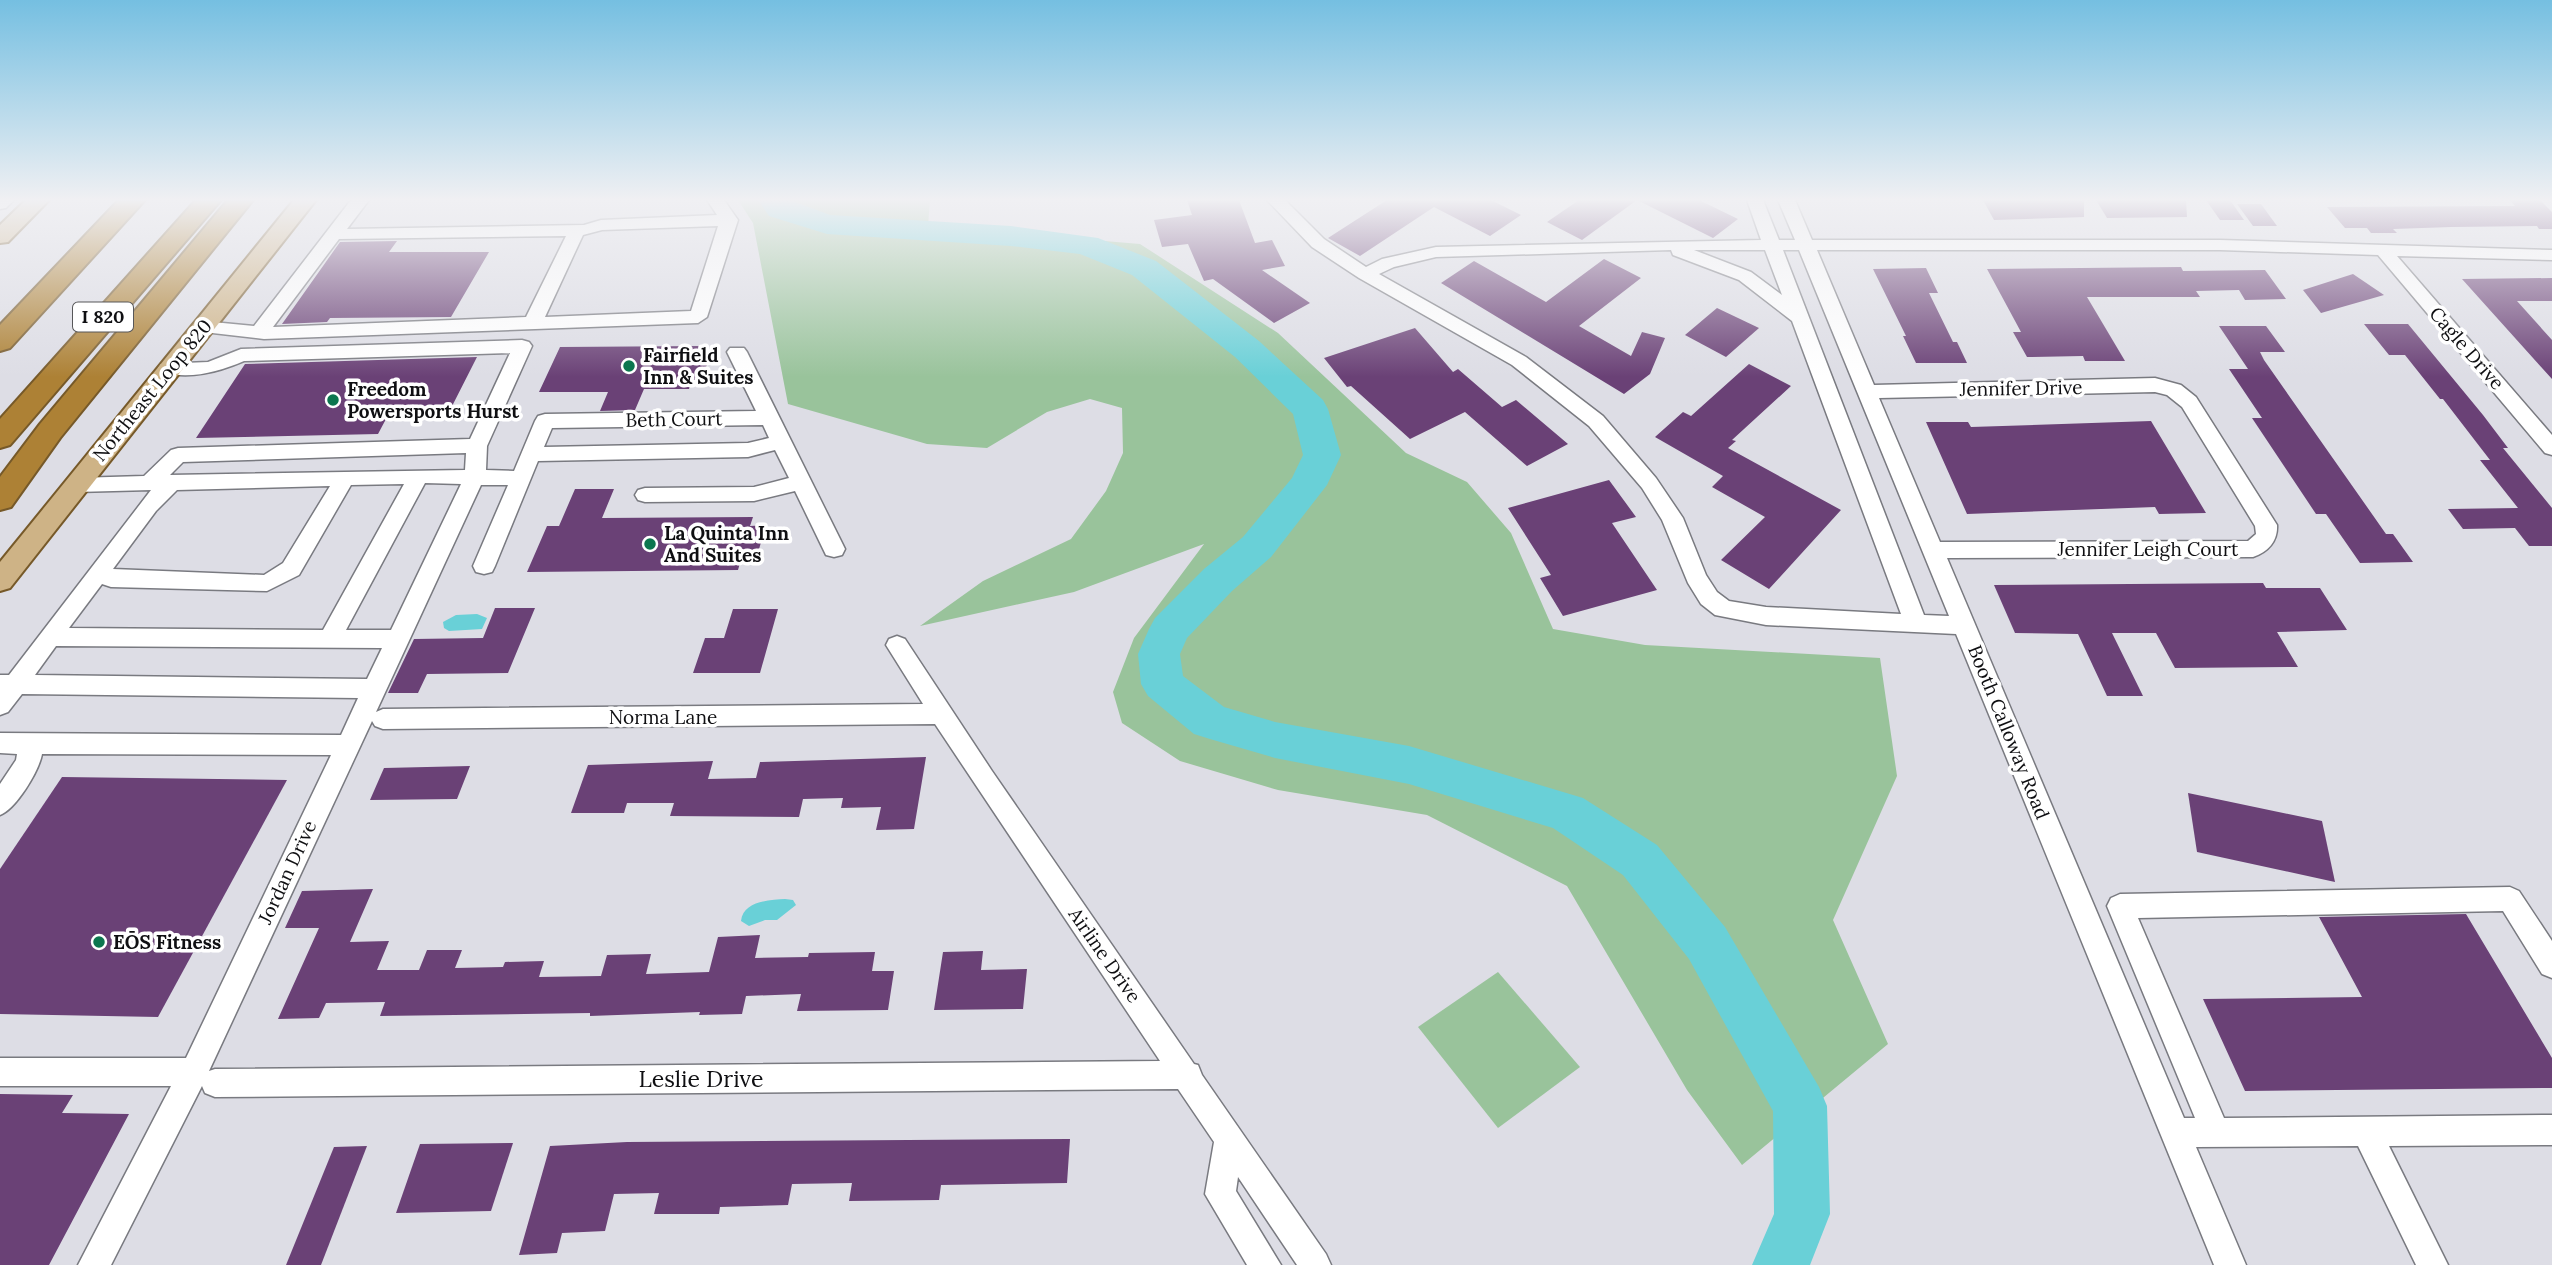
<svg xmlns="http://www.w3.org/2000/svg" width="2552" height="1265" font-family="Lora,serif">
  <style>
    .green { fill: #99c39b }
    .water { fill: #69d0d7 }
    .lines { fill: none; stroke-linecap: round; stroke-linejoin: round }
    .river { fill: #69d0d7; fill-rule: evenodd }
    .building { fill: #6a4176 }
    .minor-casing { stroke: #797a80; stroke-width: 3 }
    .major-casing { stroke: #765929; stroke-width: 4 }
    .highway-casing { stroke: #765929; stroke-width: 4 }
    .minor { fill: #fff; fill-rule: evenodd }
    .major { fill: #ceb386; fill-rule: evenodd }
    .highway { fill: #ad8135; fill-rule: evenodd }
    .poi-dot { fill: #0c764f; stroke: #fff; stroke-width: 2.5 }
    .labels { text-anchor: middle; stroke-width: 7; stroke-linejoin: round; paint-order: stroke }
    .shield { fill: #fff; stroke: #575759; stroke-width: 2 }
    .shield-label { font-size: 18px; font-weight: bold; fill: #0f0f12 }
    .street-label { font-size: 19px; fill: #0f0f12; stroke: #fff }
    .poi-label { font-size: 19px; font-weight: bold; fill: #0f0f12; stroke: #fff; text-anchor: start }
    .near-street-label { font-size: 23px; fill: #0f0f12; stroke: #fff }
  </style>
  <rect width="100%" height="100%" fill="#dddde5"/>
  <!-- green -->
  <g class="green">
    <polygon points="738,200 930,200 928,226 1140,244 1278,333 1406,453 1467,482 1511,533 1553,629 1645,645 1880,658 1897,776 1833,920 1888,1044 1742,1165 1687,1090 1567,886 1427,815 1278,790 1180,761 1122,723 1113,692 1134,638 1204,544 1074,592 920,626 983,581 1071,539 1106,491 1123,453 1122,408 1090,399 1047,412 987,448 927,444 788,404 753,223"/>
    <polygon points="1498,972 1580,1067 1498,1128 1418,1027"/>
  </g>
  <!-- water -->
  <g class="water">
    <polygon points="477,614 487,618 482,629 449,631 444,628 443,622 456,615"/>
    <path d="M785,899L793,900L796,905L777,920H765L749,926L741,921C743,901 770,900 785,899Z"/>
  </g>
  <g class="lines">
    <!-- river -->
    <polygon class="river" points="758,200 790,200 830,215 1011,226 1098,238 1156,261 1259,341 1323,400 1328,409 1341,455 1327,485 1271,557 1232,591 1187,638 1180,654 1183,676 1224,707 1275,722 1409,746 1583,798 1657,845 1725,927 1819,1087 1827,1106 1830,1214 1810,1265 1752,1265 1774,1214 1773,1111 1689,959 1623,875 1553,828 1409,784 1275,758 1210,739 1194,734 1148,696 1141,684 1138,654 1149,629 1155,618 1204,569 1243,537 1292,478 1303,455 1293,414 1235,357 1132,275 1080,254 1011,246 827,234 769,216"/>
  </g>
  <!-- building -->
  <g class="building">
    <polygon points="1187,200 1239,200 1255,243 1272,240 1285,266 1262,270 1310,303 1274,323 1213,279 1204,281 1188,244 1162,247 1154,220 1192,215"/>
    <polygon points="1387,200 1491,200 1521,215 1490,236 1434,207 1360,256 1328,238"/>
    <polygon points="1579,200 1699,200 1738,219 1713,238 1637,200 1582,240 1547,222"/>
    <polygon points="1983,200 2084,200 2084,217 1994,220"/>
    <polygon points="2096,200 2186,200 2187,217 2107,218"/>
    <polygon points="2206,200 2230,200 2244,220 2220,220"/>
    <polygon points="2510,200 2540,200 2552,212 2552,229 2539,229 2537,226 2451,227 2393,229 2397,233 2371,233 2367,228 2345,228 2327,207 2515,206"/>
    <polygon points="2237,204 2261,204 2277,226 2253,226"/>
    <polygon points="397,241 389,252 489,252 451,317 330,318 327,322 282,324 340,242"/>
    <polygon points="1604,259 1641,278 1579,326 1631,356 1642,332 1665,338 1650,374 1624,394 1441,283 1474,261 1546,302"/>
    <polygon points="2181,267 2183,271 2265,270 2286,299 2245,300 2239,290 2196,291 2200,297 2087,297 2125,361 2085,361 2083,356 2027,357 2013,332 2021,332 1987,269"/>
    <polygon points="1926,268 1938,293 1929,293 1953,342 1957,342 1967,363 1916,363 1903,336 1906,336 1873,269"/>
    <polygon points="2353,274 2384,295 2321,313 2303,290"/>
    <polygon points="2552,278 2552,301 2517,301 2552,340 2552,379 2462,279"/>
    <polygon points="1717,308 1759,328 1726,357 1685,335"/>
    <polygon points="2364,324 2408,324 2483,415 2508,448 2503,448 2552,508 2552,546 2529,546 2515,528 2463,529 2448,509 2518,508 2480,460 2490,460 2443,399 2440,399 2405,355 2389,355"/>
    <polygon points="2219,326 2266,326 2285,352 2260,352 2264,360 2386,534 2393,534 2413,562 2360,563 2326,514 2316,514 2252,418 2262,418 2229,369 2248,369"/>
    <polygon points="1415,328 1453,372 1458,369 1502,407 1516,400 1568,444 1527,466 1465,412 1410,439 1351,386 1347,387 1324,358"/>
    <polygon points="702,346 700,352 712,352 701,380 692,380 689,389 644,389 635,410 600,411 608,392 539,392 560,347"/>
    <polygon points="477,357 446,418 386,419 378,434 196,438 245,364"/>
    <polygon points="1749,364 1791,386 1732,440 1736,441 1728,448 1841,510 1769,589 1721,560 1765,517 1712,487 1723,476 1655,437 1683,412 1691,416"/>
    <polygon points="2151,421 2206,513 2159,514 2155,507 1967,514 1926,422 1968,422 1971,427"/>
    <polygon points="1609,480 1636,517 1612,523 1657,590 1563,616 1540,578 1551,575 1508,508"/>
    <polygon points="575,489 614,489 602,518 753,517 750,526 766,525 755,563 740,563 738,570 527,572 547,526 559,526"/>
    <polygon points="2263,583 2266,588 2320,588 2347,630 2277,632 2298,667 2175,668 2156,633 2112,633 2143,696 2107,696 2078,634 2015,633 1994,585"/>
    <polygon points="495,608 535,608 508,673 427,674 418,693 388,693 414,639 483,638"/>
    <polygon points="733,609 778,609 760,673 693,673 705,638 724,638"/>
    <polygon points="926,757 914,829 876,830 881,807 841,808 843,798 803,799 799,817 670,816 674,803 627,803 624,813 571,813 588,765 713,761 708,779 756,778 760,762"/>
    <polygon points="470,766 457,799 370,800 384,768"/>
    <polygon points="62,777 287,780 158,1017 0,1014 0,869"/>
    <polygon points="2188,793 2322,821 2335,882 2197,852"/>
    <polygon points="373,889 350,942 389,941 377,970 419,970 427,950 462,950 455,968 503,967 505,962 544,961 539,977 601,976 607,955 651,954 646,974 709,972 718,937 760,935 755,958 808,957 809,953 875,952 872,971 894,971 888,1010 797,1011 801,994 746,996 742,1014 699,1015 700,1012 590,1016 590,1013 380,1016 385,1002 326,1003 319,1018 278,1019 319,928 285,928 302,891"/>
    <polygon points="2466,914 2552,1058 2552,1088 2245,1091 2203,999 2362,997 2319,917"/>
    <polygon points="983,951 981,970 1027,969 1023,1009 934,1010 943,952"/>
    <polygon points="0,1094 73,1095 62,1113 129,1114 49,1265 0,1265"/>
    <polygon points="1070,1139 1067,1183 941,1185 939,1200 849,1201 852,1183 792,1184 788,1205 720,1207 719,1214 654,1214 659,1193 614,1194 605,1231 562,1233 557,1253 519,1255 550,1146 627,1142"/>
    <polygon points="513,1143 491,1211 396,1213 420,1144"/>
    <polygon points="367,1146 321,1265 286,1265 334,1147"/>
  </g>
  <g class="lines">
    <defs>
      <g id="minor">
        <polygon points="0,200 14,200 6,208 0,209"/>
        <path d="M351,200H369L347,229L584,225L601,220L717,215L707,200H724L738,220L707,317L698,323L264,339L195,331L193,327L202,321L254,326ZM718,226L691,311L545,317L583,235L602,230ZM566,236L526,317L273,327L339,239Z"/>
        <path d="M1267,200H1285L1324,239L1366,267L1382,259L1436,247L1761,240L1747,200H1763L1779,240H1795L1778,200H1795L1812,240H2220L2552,250V260L2397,256L2552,435V455L2545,453L2378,255L2220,250H1817L1874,385L2155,378L2181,385L2196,397L2277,525C2278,541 2268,552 2253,557L1947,558L2184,1118H2195L2107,906L2111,898L2120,894L2510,887L2519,891L2552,941V978L2542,974L2503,911L2138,918L2224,1118L2552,1115V1145L2389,1146L2448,1265H2416L2358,1146L2196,1147L2246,1265H2214L1956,634L1766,625L1715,615L1701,604L1688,583L1662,520L1642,488L1589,426L1512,365L1359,278L1312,247ZM1671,250L1673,255L1739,280L1792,321L1901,614L1766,607L1729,601L1717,592L1706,575L1683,518L1656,478L1603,416L1526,357L1379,274L1394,267L1436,257ZM1694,250H1765L1782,295L1751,272ZM1783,250H1799L1949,616L1924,615ZM2155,392L2167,395L2182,407L2255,526L2256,534L2248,541L1940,542L1879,398Z"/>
        <path d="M522,340L529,342L532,346L487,446L486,470L514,471L535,421L538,416L545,414L756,411L727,352L730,348H744L747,352L845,549L842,555L834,557L826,555L795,491L754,501L645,502L638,500L635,495L638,490L645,488L754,487L789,478L775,450L748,457L538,461L495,566L492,572L484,574L476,572L473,566L508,485H481L376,712L383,709L923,704L886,645L889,639L897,636L905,639L992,771L1194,1064L1198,1065L1202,1075L1326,1254L1331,1265H1297L1238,1177L1236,1191L1281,1265H1247L1205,1194L1214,1142L1178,1089L215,1097L205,1093L202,1086L111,1265H78L171,1086H0V1058H186L331,755L42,754C39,771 16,809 0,815V784L16,760L17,754L0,753V733L341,735L358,698L22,694L8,712L0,715V675H9L151,490L76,492L69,490L66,485L69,480L76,478L144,476L171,450L178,448L470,439L510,353L244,361C218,372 190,380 161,372L158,368L161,364L208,362L241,349ZM763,425L769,438L748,443L544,447L552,428ZM466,453L465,470L170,475L183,462ZM425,483L461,484L391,630H346ZM404,484L323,630L69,628L102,584L111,587L267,591L299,575L351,485ZM330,486L283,563L264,575L113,569L156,511L177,490ZM56,646L382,648L367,679L35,675ZM372,721L375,726L383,729L935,724L1160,1061L215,1069L209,1071Z"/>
      </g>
      <g id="major">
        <polygon points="26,200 49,200 8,242 0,243 0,225"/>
        <polygon points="294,200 316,200 10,588 0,591 0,562"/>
      </g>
      <g id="highway">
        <polygon points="119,200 145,200 10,348 0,351 0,325"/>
        <polygon points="196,200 221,200 10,445 0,448 0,419"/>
        <polygon points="228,200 253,200 60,438 11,507 0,510 0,477 40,424"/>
      </g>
    </defs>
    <!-- minor casing -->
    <use href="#minor" class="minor-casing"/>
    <!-- major casing -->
    <use href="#major" class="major-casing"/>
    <!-- highway casing -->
    <use href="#highway" class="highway-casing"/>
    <!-- minor -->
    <use href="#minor" class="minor"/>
    <!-- major -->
    <use href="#major" class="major"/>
    <!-- highway -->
    <use href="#highway" class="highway"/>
  </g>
  <!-- sky -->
  <linearGradient id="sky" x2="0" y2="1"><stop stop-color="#75bfe1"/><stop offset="0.53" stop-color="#f0f0f3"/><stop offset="1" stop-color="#f0f0f3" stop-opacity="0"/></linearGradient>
  <rect width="2552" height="377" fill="url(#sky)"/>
  <!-- markers -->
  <g class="poi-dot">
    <circle cx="629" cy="366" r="7"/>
    <circle cx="333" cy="400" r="7"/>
    <circle cx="650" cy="544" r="7"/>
    <circle cx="99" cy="942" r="7"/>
  </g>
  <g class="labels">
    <!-- shield labels -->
    <rect class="shield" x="73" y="302.5" width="60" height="29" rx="5"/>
    <g class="shield-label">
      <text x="103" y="323">I 820</text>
    </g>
    <!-- street labels -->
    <g class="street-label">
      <text transform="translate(2467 348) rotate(49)" y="7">Cagle Drive</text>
      <text transform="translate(2021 388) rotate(-1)" y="7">Jennifer Drive</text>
      <text transform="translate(152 390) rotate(-51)" y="7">Northeast Loop 820</text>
      <text transform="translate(674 419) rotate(-1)" y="7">Beth Court</text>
      <text x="2148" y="556">Jennifer Leigh Court</text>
      <text x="663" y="724">Norma Lane</text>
      <text transform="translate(2009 732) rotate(68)" y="7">Booth Calloway Road</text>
      <text transform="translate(287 872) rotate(-65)" y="7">Jordan Drive</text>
      <text transform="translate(1105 955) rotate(55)" y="7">Airline Drive</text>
    </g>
    <!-- poi labels -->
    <g class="poi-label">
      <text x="643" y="362">Fairfield<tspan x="643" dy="22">Inn &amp; Suites</tspan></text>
      <text x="347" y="396">Freedom<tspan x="347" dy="22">Powersports Hurst</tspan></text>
      <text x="664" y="540">La Quinta Inn<tspan x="664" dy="22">And Suites</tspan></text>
      <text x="113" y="949">EŌS Fitness</text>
    </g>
    <!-- near-street labels -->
    <g class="near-street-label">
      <text x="701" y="1087">Leslie Drive</text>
    </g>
  </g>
</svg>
